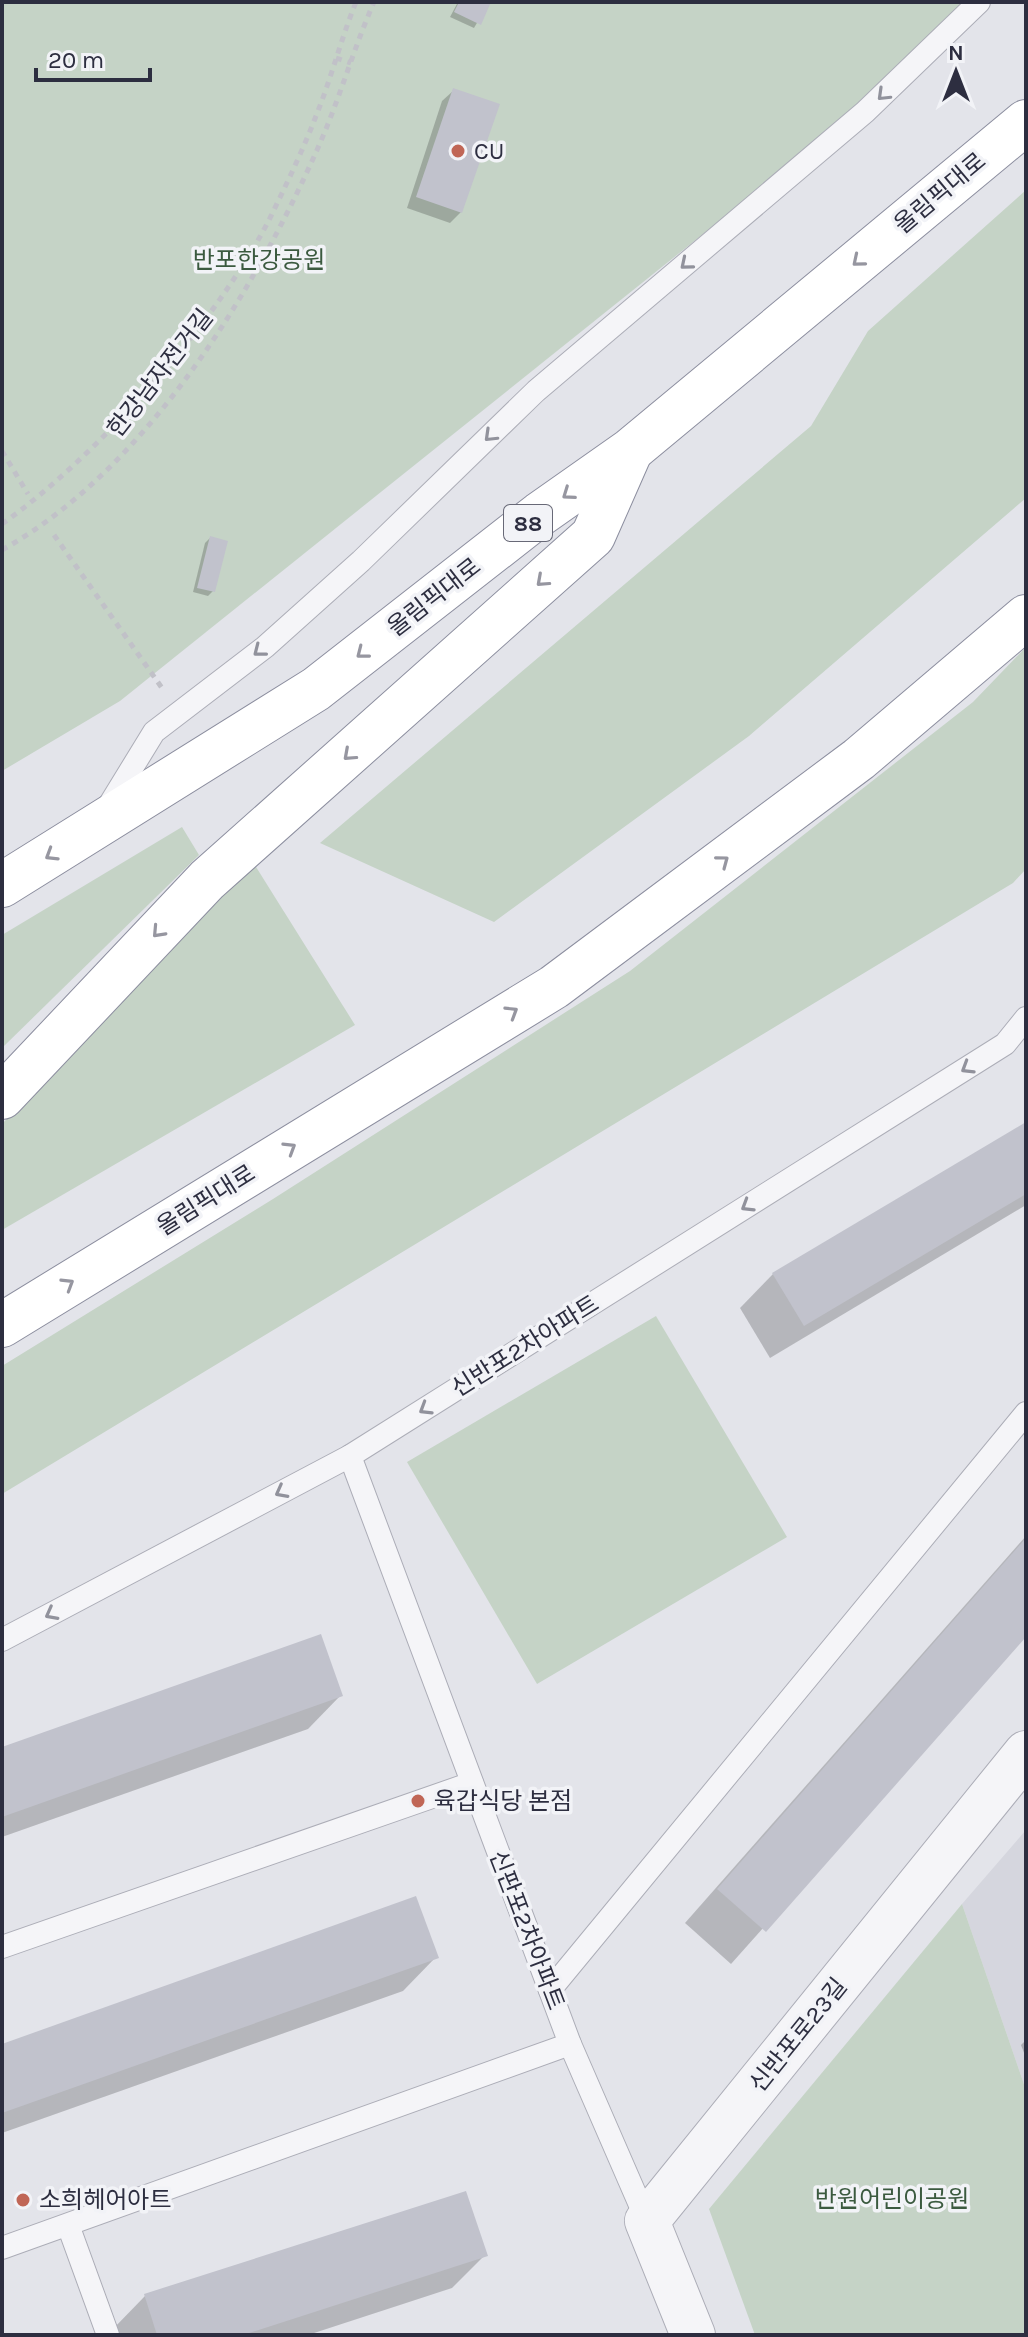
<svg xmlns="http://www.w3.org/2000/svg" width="1028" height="2337" font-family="Karla,'Noto Sans KR',sans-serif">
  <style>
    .built { fill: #d5d6de }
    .green { fill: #c5d3c6 }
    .shadow { fill: #0003 }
    .building { fill: #c1c2cc }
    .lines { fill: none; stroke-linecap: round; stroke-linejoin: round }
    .service-casing { stroke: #acadb7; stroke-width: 24 }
    .tertiary-casing { stroke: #acadb7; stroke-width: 46 }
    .trunk-casing { stroke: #8c8e9f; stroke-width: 46 }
    .path { stroke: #c1c1c8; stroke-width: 5; stroke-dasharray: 6 6; stroke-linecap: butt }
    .service { stroke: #f5f5f8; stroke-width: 22 }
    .tertiary { stroke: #f5f5f8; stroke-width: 44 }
    .trunk { stroke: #fff; stroke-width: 44 }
    .oneway { stroke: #91929c }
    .oneway2 { stroke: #9696a0 }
    .poi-dot { fill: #c06656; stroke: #f2f3f7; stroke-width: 3 }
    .labels { text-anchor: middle; stroke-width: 7; stroke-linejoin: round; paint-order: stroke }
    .shield { fill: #f2f3f7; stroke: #686977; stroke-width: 2 }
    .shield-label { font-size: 22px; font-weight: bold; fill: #2d2e40 }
    .poi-label { font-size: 24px; fill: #2d2e40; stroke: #f2f3f7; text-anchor: start }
    .street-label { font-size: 24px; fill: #2d2e40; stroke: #f2f3f7 }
    .park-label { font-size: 24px; fill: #3b5a3f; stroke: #f2f3f7 }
  </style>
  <rect width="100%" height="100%" fill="#e3e4ea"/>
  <!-- built -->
  <polygon class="built" points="1026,1830 1026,2090 962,1904"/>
  <!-- green -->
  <g class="green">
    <polygon points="2,2 984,2 793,162 120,701 2,771"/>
    <polygon points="1026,190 1026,498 749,736 494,922 320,843 811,426 868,331"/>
    <polygon points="1026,647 1026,869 1013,883 2,1494 2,1366 273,1199 630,971 973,702"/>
    <polygon points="182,827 199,855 2,1048 2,935"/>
    <polygon points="251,859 355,1025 2,1230 2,1124"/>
    <polygon points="656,1316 787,1537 537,1684 407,1462"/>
    <polygon points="962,1904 1026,2090 1026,2335 755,2335 709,2209"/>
  </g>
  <!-- shadow -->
  <g class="shadow">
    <polygon points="458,2 489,2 474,28 450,17"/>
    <polygon points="453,91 461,212 450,223 407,208 442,101"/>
    <polygon points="210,538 213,591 208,596 193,592 205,543"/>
    <polygon points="1026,1124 1026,1205 770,1358 740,1308 773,1274"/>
    <polygon points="1026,1536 1026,1634 731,1964 685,1923"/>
    <polygon points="341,1695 308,1729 2,1837 2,1750"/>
    <polygon points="436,1957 403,1991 2,2133 2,2046"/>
    <polygon points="1026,2040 1026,2058 1021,2045"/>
    <polygon points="485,2255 452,2288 308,2335 114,2335 112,2330 145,2296"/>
  </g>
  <!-- building -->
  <g class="building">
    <polygon points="459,2 491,2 481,25 454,12"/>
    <polygon points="453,88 500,104 462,213 416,197"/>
    <polygon points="210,536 228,541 215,592 197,588"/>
    <polygon points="1026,1122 1026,1194 804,1326 772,1273"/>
    <polygon points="1026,1538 1026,1637 766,1932 717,1889"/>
    <polygon points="321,1634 343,1696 2,1817 2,1747"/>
    <polygon points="416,1896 439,1958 2,2113 2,2044"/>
    <polygon points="466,2191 488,2256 243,2335 157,2335 144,2294"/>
  </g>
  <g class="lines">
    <defs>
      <g id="service">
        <polyline points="108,807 154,732 265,647 361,561 536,391 865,112 979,2"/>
        <polyline points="350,1456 570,2044 647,2221"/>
        <polyline points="2,1640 350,1456 1005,1044 1026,1018"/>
        <polyline points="2,1947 472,1783"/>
        <polyline points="550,1990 1026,1413"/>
        <polyline points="68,2225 108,2335"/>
        <polyline points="2,2248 570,2044"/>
      </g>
      <polyline id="tertiary" points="693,2335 647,2221 1026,1753"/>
      <g id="trunk">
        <polyline points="2,885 316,689 540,514 631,450 1026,122"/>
        <polyline points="2,1097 207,880 593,536 630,452"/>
        <polyline points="2,1325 554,987 859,759 1026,617"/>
      </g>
    </defs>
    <!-- service casing -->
    <use href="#service" class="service-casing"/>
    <!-- tertiary casing -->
    <use href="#tertiary" class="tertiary-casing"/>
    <!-- trunk casing -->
    <use href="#trunk" class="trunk-casing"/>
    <!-- path -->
    <g class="path">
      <polyline points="336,58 351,63"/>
      <polyline points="2,451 28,494"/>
      <path d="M2,524C97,457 219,320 271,216C287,183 303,150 316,116C331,79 341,39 356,2"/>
      <polyline points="54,535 162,688"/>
      <path d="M2,550C145,470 252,296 317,150C339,101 353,50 374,2"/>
    </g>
    <!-- service -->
    <use href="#service" class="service"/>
    <!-- tertiary -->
    <use href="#tertiary" class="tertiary"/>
    <!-- trunk -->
    <use href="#trunk" class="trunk"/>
  </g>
  <!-- one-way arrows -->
  <defs><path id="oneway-chevron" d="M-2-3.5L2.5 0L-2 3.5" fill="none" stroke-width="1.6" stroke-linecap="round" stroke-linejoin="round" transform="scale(2)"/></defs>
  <g class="oneway">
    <use href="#oneway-chevron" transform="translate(883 95) rotate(136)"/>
    <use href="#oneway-chevron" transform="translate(686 264) rotate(140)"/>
    <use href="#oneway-chevron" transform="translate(490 436) rotate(136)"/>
    <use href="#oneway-chevron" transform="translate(259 651) rotate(142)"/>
    <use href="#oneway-chevron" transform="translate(967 1068) rotate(148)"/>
    <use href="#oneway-chevron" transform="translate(747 1206) rotate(148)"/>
    <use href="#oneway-chevron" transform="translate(425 1409) rotate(148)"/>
    <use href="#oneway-chevron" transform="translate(281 1492) rotate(152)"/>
    <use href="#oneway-chevron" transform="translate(51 1614) rotate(152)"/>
  </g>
  <g class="oneway2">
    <use href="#oneway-chevron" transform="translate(858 261) rotate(140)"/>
    <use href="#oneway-chevron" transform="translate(568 494) rotate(145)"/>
    <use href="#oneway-chevron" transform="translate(542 581) rotate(138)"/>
    <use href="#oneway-chevron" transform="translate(362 653) rotate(142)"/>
    <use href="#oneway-chevron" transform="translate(349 755) rotate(138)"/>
    <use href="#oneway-chevron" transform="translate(51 855) rotate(148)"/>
    <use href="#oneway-chevron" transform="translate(723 861) rotate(-37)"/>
    <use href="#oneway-chevron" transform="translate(158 932) rotate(133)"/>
    <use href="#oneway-chevron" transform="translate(512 1012) rotate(-32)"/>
    <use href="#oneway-chevron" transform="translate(290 1148) rotate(-32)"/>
    <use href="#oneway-chevron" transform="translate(68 1284) rotate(-32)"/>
  </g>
  <!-- markers -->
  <g class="poi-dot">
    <circle cx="458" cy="151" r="8"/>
    <circle cx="418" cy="1801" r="8"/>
    <circle cx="23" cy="2200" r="8"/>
  </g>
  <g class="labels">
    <!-- shield labels -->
    <rect class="shield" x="504" y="505" width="48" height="36" rx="6"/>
    <g class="shield-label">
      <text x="528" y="531">88</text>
    </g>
    <!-- poi labels -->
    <g class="poi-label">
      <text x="474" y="159">CU</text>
      <text x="434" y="1809">육갑식당 본점</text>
      <text x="39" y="2208">소희헤어아트</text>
    </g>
    <!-- street labels -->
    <g class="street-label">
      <text transform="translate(940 193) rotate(-40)" y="8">올림픽대로</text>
      <text transform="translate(160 373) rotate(-52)" y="8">한강남자전거길</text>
      <text transform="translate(434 597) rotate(-38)" y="8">올림픽대로</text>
      <text transform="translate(206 1200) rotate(-32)" y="8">올림픽대로</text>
      <text transform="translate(525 1346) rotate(-32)" y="8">신반포2차아파트</text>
      <text transform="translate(527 1930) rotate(69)" y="8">신판포2차아파트</text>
      <text transform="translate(798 2035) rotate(-51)" y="8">신반포로23길</text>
    </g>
    <!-- park labels -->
    <g class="park-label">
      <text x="259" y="268">반포한강공원</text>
      <text x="892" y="2207">반원어린이공원</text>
    </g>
  </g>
  <!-- border -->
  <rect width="1028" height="2337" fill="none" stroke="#2d2e40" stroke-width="8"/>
  <!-- north arrow -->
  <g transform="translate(956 72)" stroke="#f2f3f7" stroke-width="6" paint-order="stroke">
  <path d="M0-6L14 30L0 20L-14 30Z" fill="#2d2e40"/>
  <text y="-12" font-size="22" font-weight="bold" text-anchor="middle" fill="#2d2e40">N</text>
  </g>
  <!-- scale -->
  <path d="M36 68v12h114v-12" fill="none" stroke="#2d2e40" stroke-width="4"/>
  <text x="48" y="68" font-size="24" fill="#2d2e40" stroke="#f2f3f7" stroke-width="6" paint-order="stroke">20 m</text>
</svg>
